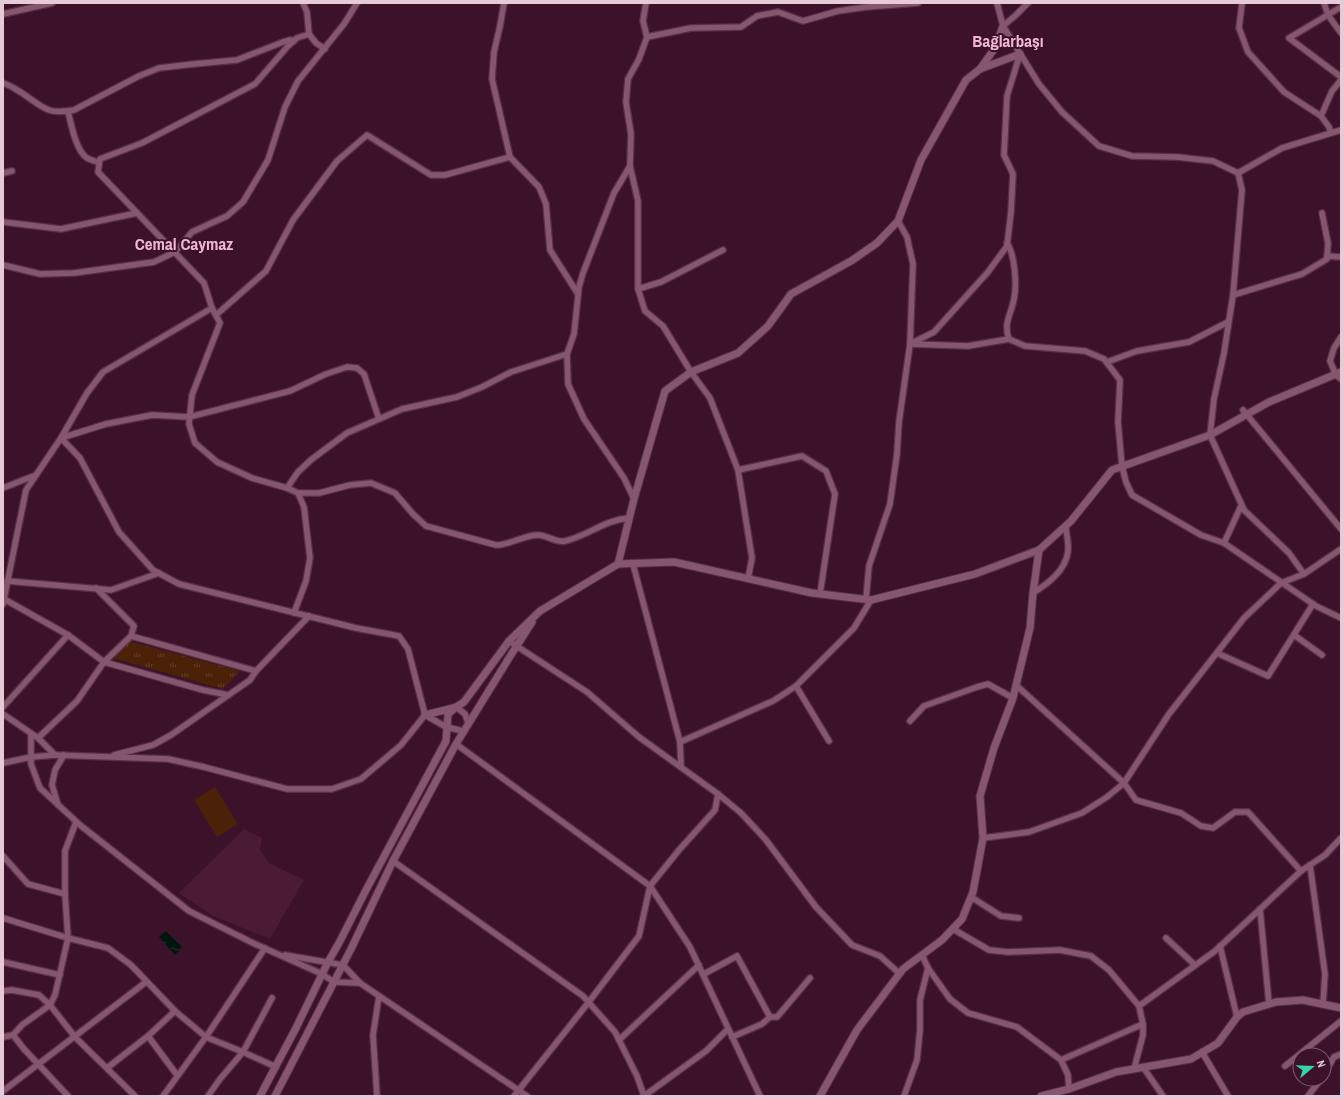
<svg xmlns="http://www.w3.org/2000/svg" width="1344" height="1099" font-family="'Archivo Narrow',sans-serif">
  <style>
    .built { fill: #4b1b35 }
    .grass { fill: #4b2107 }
    .park { fill: url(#park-tufts) }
    .water { fill: url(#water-ripples) }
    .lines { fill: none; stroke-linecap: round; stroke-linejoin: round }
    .minor-casing { stroke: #572f46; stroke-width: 8 }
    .tertiary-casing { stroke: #572f46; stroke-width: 9 }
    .minor { stroke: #85566e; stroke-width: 5.5 }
    .tertiary { stroke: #85566e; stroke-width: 7 }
    .labels { text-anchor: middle; stroke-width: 4; stroke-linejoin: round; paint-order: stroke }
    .district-label { font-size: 17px; font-weight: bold; fill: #efb7d2; stroke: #3c122a }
  </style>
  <defs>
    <pattern id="park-tufts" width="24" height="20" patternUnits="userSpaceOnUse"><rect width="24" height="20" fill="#4b2107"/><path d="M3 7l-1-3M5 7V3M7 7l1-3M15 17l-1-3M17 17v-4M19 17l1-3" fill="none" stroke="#65402a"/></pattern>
    <pattern id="water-ripples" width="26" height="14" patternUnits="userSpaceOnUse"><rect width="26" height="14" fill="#00150d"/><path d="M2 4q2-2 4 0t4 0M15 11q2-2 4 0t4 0" fill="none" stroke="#253630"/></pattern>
  </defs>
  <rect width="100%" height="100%" fill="#3c122a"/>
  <!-- built -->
  <polygon class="built" points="244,829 262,838 260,850 269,863 304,880 270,939 213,916 179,893"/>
  <!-- grass -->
  <polygon class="grass" points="215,787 238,824 217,837 194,800"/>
  <!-- park -->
  <polygon class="park" points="128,641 240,671 223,689 113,658"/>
  <!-- water -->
  <polygon class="water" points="166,931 182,947 175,955 159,937"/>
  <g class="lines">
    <defs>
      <g id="minor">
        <polyline points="303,3 307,12 309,34 316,43 325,49"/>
        <polyline points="504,3 500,26 494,52 492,79 510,157 539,187 546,204 550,250 578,294"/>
        <polyline points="997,3 1003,26 1039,84 1062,112 1099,146 1132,156 1177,157 1213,161 1238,173"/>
        <polyline points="1242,3 1239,28 1248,52 1284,92 1321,116 1329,127 1331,133"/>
        <polyline points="1324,3 1328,15 1341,33"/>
        <polyline points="1341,7 1289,38 1341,77"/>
        <polyline points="3,14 52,3"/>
        <polyline points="1003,26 1016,15 1028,3"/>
        <polyline points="647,37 691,28 741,27 757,16 778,12 803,21 838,11 866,7 918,3"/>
        <path d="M3,83C8,85 13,87 17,90C28,96 38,106 49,110C57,113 66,111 74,110L139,76L159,68L194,64L237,60L283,42L290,40L294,41"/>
        <path d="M68,111C71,124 76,151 87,158C91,160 95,161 99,163"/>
        <polyline points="1321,116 1332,91 1341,80"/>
        <polyline points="630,166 638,201 638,289 645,311 663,326 691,372 710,398 738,470 752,558 748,579"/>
        <polyline points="3,173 12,171"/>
        <polyline points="1238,173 1242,190 1233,295 1224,353 1214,399 1210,435 1244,510 1289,553 1304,574"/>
        <polyline points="1238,173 1282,148 1341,130"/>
        <polyline points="3,222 61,229 137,213"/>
        <path d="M1007,243C1015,255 1017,285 1014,299C1011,315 1003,323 1009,339"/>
        <polyline points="1327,256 1341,257"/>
        <polyline points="3,265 40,274 74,273 154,262 175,252 192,232 227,216 243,202 268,160 285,107 298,81 344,24 357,3"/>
        <polyline points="638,289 661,282 723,250"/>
        <polyline points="1233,295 1302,274 1327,259 1328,243 1322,213"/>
        <polyline points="212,308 103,372 87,393 61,438 80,458 119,532 153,570 179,584 356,628 399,636 408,649 425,715 446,727 463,731"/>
        <polyline points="216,315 266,271 293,220 337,161 367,135 431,175 445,175 510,157"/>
        <polyline points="1341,337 1334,348 1330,361 1336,375 1341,379"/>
        <polyline points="910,344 968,346 1009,339 1025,346 1085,351 1104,359 1120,380 1118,422 1122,466 1126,482 1132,495 1201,535 1224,543 1316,606 1341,618"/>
        <polyline points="910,344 934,332 988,272 1007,246 1011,212 1013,174 1004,155 1007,96 1020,54"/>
        <polyline points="1107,362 1137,351 1189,342 1228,322"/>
        <polyline points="1243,410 1341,529"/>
        <polyline points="738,470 802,456 826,471 835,494 820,594"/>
        <polyline points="3,488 36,475"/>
        <polyline points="287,488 298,472 312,459 347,433 402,409 457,397 482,387 511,372 567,354"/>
        <path d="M298,493H319L350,485L371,483L395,493L413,514L426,526L496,545C510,545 524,535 538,535C547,535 556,543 565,541C588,536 604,520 629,518"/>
        <polyline points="634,499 624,478 584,419 568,384 567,354 574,334 579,287 583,273 614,193 630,166 631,134 626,102 628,79 639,59 647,37 643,21 646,3"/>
        <polyline points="1224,543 1241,506"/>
        <polyline points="633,564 680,742 681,766"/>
        <polyline points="7,581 111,590 159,573"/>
        <path d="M1033,593C1047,584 1066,571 1068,551C1069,543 1066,534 1066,526"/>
        <polyline points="4,599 68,635 104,662 203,690 228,695"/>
        <polyline points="866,599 869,566 890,504 897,454 899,422 910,344 913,264 907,237 898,221"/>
        <polyline points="3,604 26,490 61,438 106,424 152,415 189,417 290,391 326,374 347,367 357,368 364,374 379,419"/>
        <polyline points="294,613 306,581 310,558 304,507 298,493 287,488 252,478 217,462 195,443 189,424 192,395 220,323 212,308 204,283 98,172 100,159 142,143 255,84 288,46 297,38 309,34"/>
        <polyline points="1294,635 1322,655"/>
        <polyline points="131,636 256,671"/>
        <polyline points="509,641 587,692 639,737 718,794 741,813 766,840 816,907 852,945 880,956 900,974"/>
        <polyline points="1217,653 1268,676 1313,604"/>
        <polyline points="1016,685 1124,783 1136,800 1181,813 1201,826 1213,828 1235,812 1248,812 1301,871"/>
        <polyline points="796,686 829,741"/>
        <polyline points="3,707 68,635"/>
        <polyline points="456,707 465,714 468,723"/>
        <polyline points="3,714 38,738 55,755"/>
        <polyline points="910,721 924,706 977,687 988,684 1013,698"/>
        <polyline points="31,734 31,764 40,788 80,825 189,911 255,944 322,974 334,982 360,983"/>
        <polyline points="38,738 77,701 104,662 131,636 134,626 96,588"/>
        <polyline points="680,742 773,701 796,686 854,628 871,600"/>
        <polyline points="456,744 650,886 690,947 760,1096"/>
        <polyline points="114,755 153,745 171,735 250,680 256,671 309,616"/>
        <polyline points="3,763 31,757 55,755 168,759 204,767 287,789 332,789 361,779 401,745 425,715"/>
        <polyline points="58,805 52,785 55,770 64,755"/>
        <polyline points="983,838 1029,832 1082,813 1107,797 1124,783 1169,714 1244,618 1281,583 1304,574 1341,549"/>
        <polyline points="3,856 28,884 65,894"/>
        <polyline points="393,861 583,996 615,1032 637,1076 644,1096"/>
        <polyline points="1310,865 1325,974 1323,1004"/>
        <polyline points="971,897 1001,916 1019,918"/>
        <polyline points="1260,909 1269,1004"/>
        <polyline points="3,918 68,938 108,948 131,965 175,1011 206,1037 243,1052 276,1067"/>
        <polyline points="953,929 989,950 1008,952 1060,950 1091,956 1109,970 1139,1006 1143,1024 1143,1035 1134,1069"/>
        <polyline points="1166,938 1195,965"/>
        <polyline points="1220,946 1237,1017"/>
        <polyline points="285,955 343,965 360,983 527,1096"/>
        <polyline points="922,955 928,968 950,999 968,1013 1017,1027 1061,1060 1068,1075 1069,1089"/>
        <polyline points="3,962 60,975"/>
        <polyline points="704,974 737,956 770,1017"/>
        <polyline points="3,991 12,990 39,995 50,1005 75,1037 135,1096"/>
        <polyline points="1139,1006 1215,951 1301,871 1325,855 1341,838"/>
        <polyline points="13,1035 22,1025 50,1005 55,995 68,938 65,894 65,851 76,822"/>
        <polyline points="148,1036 175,1011"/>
        <polyline points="3,1037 13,1035 24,1049 68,1096"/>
        <polyline points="732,1037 762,1024 770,1017 777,1017 810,978"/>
        <polyline points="619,1040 699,965"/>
        <polyline points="1202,1052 1228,1096"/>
        <polyline points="1061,1060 1143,1024"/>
        <polyline points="1285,1066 1341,1021"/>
        <polyline points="1143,1067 1163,1096"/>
        <polyline points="107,1068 148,1036 177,1075"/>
        <polyline points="1324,1074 1334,1057 1341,1054"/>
        <polyline points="3,1091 146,982"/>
        <polyline points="163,1096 206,1037 265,948"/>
        <polyline points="208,1096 220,1079 243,1052 272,998"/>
        <polyline points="377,1096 373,1035 379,996"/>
        <polyline points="514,1096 588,1003 639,936 650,886 679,850 715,810 718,794"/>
        <polyline points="644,1096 706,1051 728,1029"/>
        <polyline points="904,1096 917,1060 920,1030 920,1000 928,968"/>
        <polyline points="1308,1096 1321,1079"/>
      </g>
      <g id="tertiary">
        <polyline points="980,69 995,48 1003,26"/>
        <polyline points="618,564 634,499 665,391 691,372 738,353 768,326 791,294 851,261 877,243 898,221 921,160 966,80 980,69 1020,54"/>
        <polyline points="425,715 453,708"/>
        <polyline points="260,1096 296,1028 328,962 339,943 366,890 446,741 448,714 456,707 464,702 509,641 540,611 618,564 674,562 812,593 871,600 975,574 1039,550 1071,521 1112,470 1210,435 1269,402 1341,372"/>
        <polyline points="275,1096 351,949 393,861 456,744 509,658 532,622"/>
        <polyline points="820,1096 857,1030 903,969 942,940 962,919 973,892 983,838 980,796 994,748 1013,698 1030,628 1033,593 1039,550"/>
        <polyline points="1041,1096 1069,1089 1116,1072 1191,1059 1218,1043 1237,1017 1243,1012 1276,1002 1303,1000 1341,1008"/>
      </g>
    </defs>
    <!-- minor casing -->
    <use href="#minor" class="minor-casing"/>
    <!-- tertiary casing -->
    <use href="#tertiary" class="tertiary-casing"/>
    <!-- minor -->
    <use href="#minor" class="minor"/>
    <!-- tertiary -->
    <use href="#tertiary" class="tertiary"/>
  </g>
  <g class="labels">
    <!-- district labels -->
    <g class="district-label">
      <text x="1008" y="47">Bağlarbaşı</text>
      <text x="184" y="250">Cemal Caymaz</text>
    </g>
  </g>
  <!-- border -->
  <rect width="1344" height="1099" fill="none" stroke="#e6cad7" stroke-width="8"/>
  <!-- north arrow -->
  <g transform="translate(1312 1067) rotate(71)"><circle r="19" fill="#3c122a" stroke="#805c6f"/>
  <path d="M0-3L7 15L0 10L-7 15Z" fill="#36d4a7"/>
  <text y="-6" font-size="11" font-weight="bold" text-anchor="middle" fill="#e6cad7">N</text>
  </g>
</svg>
